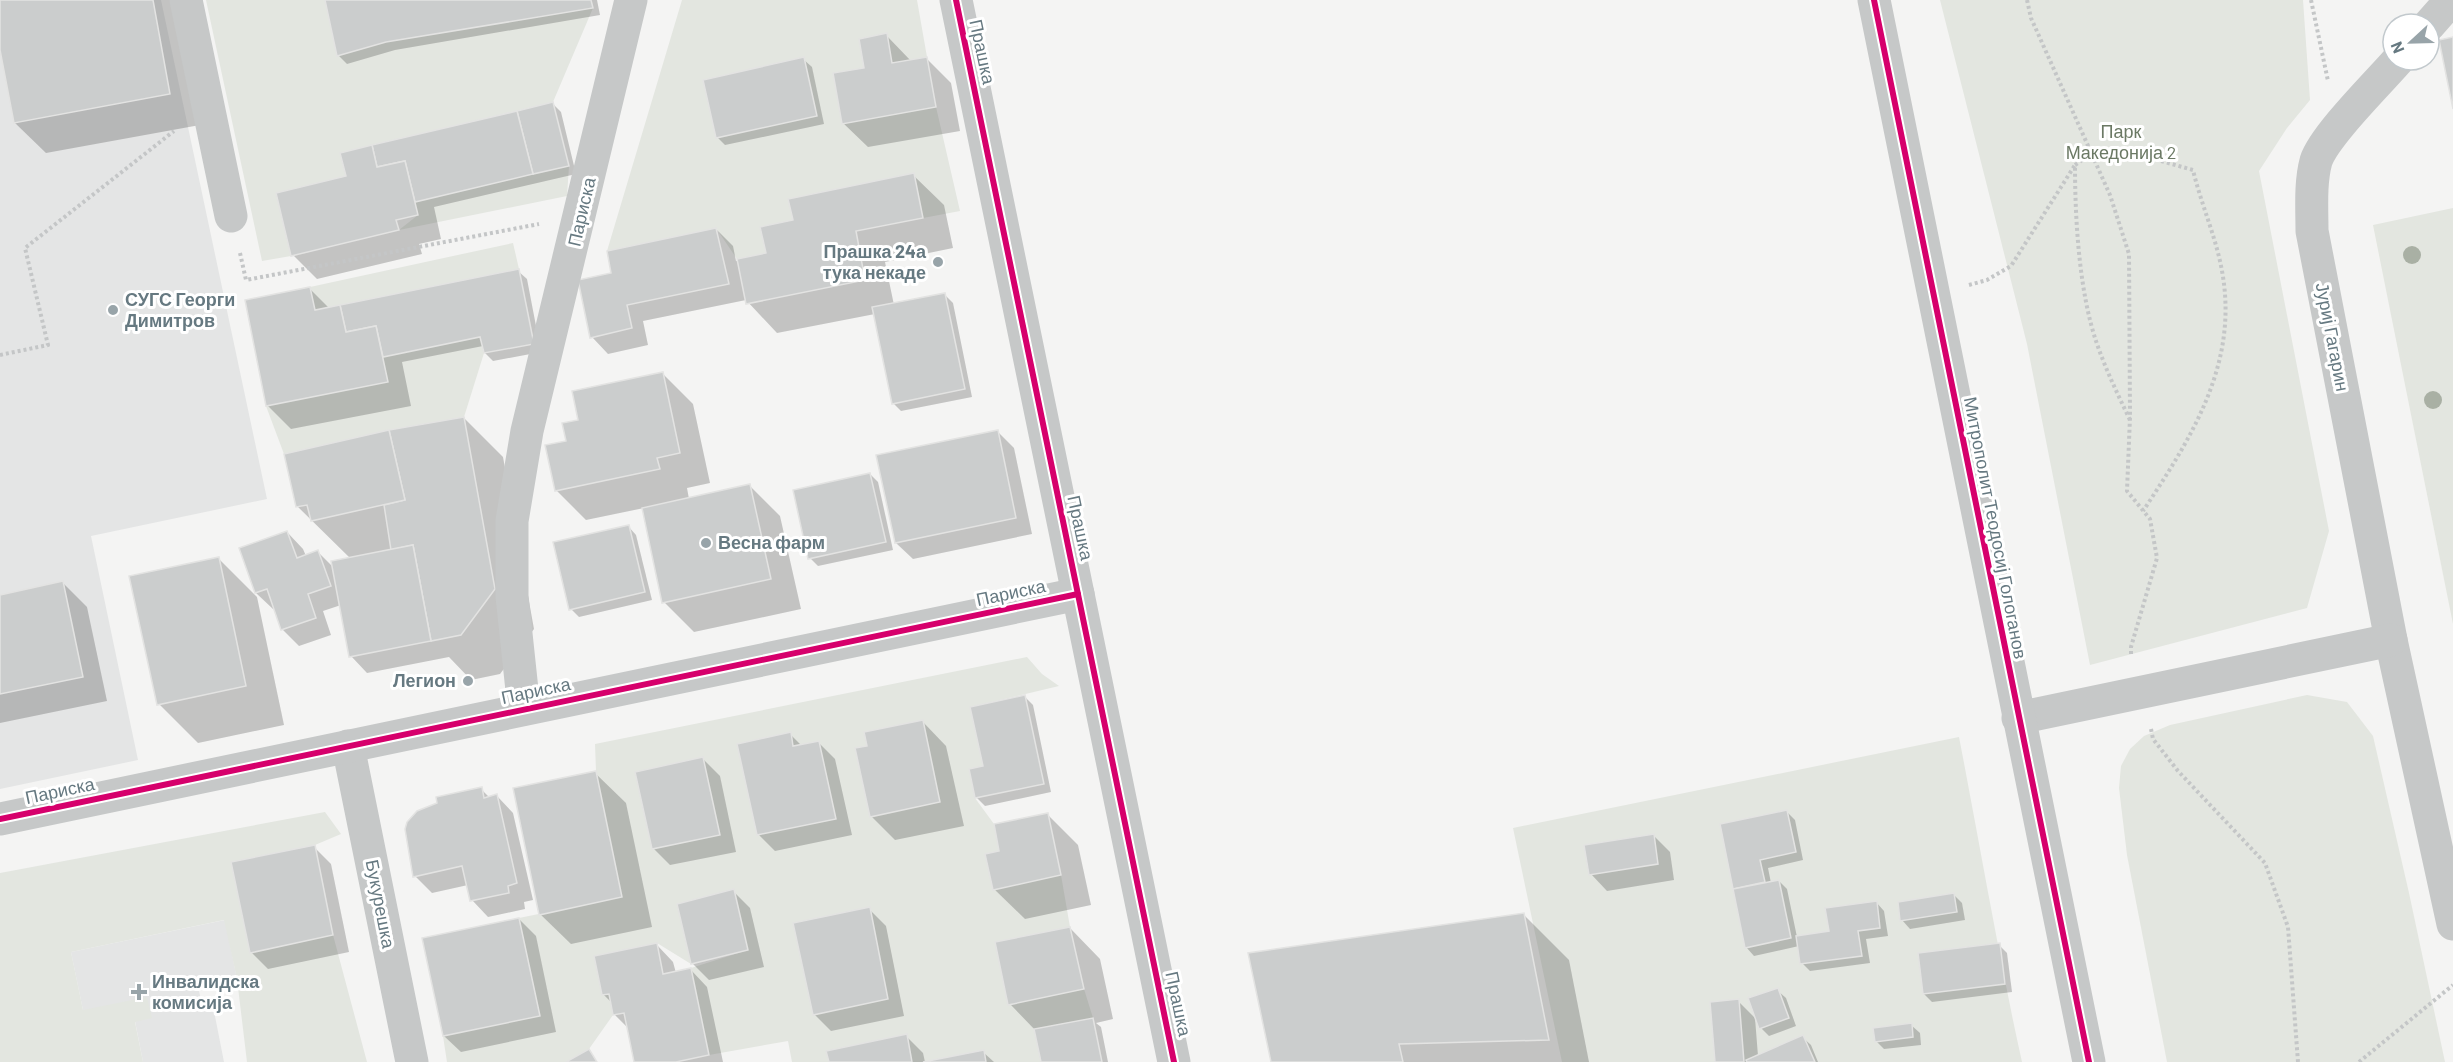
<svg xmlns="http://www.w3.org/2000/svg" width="2453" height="1062" font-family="Barlow,sans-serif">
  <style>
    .built { fill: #e4e5e5 }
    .green { fill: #e3e6e0; fill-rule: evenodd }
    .shadow { fill: #0003 }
    .building { fill: #cbcdcd; stroke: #e3e3e2; stroke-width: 1.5 }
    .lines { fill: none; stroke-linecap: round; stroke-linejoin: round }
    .path { stroke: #c4c6c7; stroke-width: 4; stroke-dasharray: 3 3; stroke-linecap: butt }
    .minor { stroke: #c6c8c8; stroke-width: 33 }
    .tertiary { stroke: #c6c8c8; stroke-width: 33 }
    .cycleway-casing { stroke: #fff; stroke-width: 10 }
    .cycleway { stroke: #d6006c; stroke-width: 6 }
    .tree { fill: #a9b0a4 }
    .poi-dot { fill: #98a4a9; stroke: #fff; stroke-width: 2 }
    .labels { text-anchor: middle; stroke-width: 6; stroke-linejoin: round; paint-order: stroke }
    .street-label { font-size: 18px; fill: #667981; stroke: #fff }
    .park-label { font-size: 18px; fill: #6b7964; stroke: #fff }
    .poi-label { font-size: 18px; font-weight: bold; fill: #667981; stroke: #fff; text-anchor: start }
  </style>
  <rect width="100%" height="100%" fill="#f4f4f3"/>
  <!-- built -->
  <g class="built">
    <polygon points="0,0 161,0 267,499 91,536 138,760 0,789"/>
    <polygon points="225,920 237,979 198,987 203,1008 213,1006 224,1062 143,1062 135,1021 83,1010 71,952"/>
  </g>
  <!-- green -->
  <g class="green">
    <polygon points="206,0 325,0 338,56 386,42 593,8 553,102 340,153 346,176 277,193 291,256 262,261"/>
    <path d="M682,0H917L927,57L892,63L887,34L859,39L864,68L833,74L842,123L936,107L960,211L923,218L914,173L788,199L793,220L760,227L766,253L737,259L716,228L607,251ZM804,57L716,138L703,80Z"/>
    <polygon points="1940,0 2303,0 2310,100 2287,128 2259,171 2329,531 2307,608 2090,665 2027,344"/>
    <polygon points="569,166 567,196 399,230 418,215 415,202"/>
    <polygon points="2453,208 2453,624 2373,225"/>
    <polygon points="513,243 519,269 315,310 310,287"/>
    <polygon points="480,337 484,353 464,417 389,430 284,454 266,406 387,382 383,357"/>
    <path d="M1027,657L1042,674L1059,686L971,707L983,766L970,769L975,798L994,824L999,851L985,854L993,889L1061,875L1070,927L995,942L1008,1005L1084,989L1093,1018L1035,1029L1041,1062H986L983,1050L923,1062H912L906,1034L827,1051L829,1062H792L788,1041L709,1055L691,968L748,950L733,890L677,904L691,964L657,943L609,994L613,1015L589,1049L566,1062H447L443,1036L540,1016L519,918L622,897L596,771L595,744ZM923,720L940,802L870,817L855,749L867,746L865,732ZM790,732L793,746L819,741L836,818L757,835L737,744ZM703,757L720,835L652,849L636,772ZM870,908L888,999L813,1015L793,923Z"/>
    <polygon points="2307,695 2347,702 2373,736 2409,893 2445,1062 2167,1062 2127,855 2119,788 2121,766 2130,749 2144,736 2170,725"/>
    <path d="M1959,737C1980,845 1998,954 2022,1062H1562L1513,828Z"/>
    <polygon points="325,812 341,834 315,845 250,953 333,935 367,1062 247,1062 237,979 224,920 71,952 83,1010 147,997 152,1018 135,1022 143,1062 0,1062 0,873"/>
  </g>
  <!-- shadow -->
  <g class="shadow">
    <polygon points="0,0 177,0 200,125 46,153 15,123 0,42"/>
    <polygon points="327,0 597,0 600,15 395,50 347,64 339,56"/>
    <polygon points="886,35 911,61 927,59 951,83 960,131 868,147 843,123 866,69"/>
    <polygon points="803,59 812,67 824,124 725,145 717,137"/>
    <polygon points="553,104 561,112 576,174 434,207 441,239 419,244 422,254 317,279 293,255 348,178"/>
    <polygon points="913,175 944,205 953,248 885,262 894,305 945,295 953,303 972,397 901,411 893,403 875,314 777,333 746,300 643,321 648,345 608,354 592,337 613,274 716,229 733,246 736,261 767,255 795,221"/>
    <polygon points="518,271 527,279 541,352 493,361 485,353 483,346 402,362 411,406 291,429 267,405 310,289 330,309"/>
    <polygon points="662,373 693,404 710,483 687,488 689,499 750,486 780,516 801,609 694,632 664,602 644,508 586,520 556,490 568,442 580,421"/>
    <polygon points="464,418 503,457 534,629 500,674 471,680 449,657 367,673 351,656 341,605 323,611 331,635 299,646 282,629 275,609 273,609 256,593 241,549 287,532 303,549 306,556 318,552 334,568 350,558 297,506"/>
    <polygon points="997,431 1014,448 1032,534 913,559 896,543"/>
    <polygon points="870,474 878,482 893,550 818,566 810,558"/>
    <polygon points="628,526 636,535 652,600 579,617 571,609"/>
    <polygon points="218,558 257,597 284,725 198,743 159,704"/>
    <polygon points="63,583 87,607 107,701 0,723 0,596"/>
    <polygon points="1025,697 1033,705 1051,792 985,806 977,798 971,770 985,767"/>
    <polygon points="922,721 946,746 964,826 895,840 871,816 869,747"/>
    <polygon points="790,734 802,746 818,742 835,759 852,835 775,851 759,835 739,745"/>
    <polygon points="703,759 720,776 736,852 670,865 653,848"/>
    <polygon points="595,773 626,803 652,927 571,944 540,914"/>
    <polygon points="481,789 490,798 497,796 513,813 533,900 524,902 525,909 488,917 472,900 468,885 432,893 415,876 439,804"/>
    <polygon points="1787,812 1795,820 1803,860 1768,868 1771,883 1779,881 1787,889 1797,937 1830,933 1876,902 1884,911 1888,936 1866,939 1870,963 1810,971 1802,963 1799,946 1754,956 1746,947 1722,825"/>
    <polygon points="1048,815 1078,845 1091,905 1025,919 994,889"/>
    <polygon points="1653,835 1670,852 1674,880 1607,891 1591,874"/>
    <polygon points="314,847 331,864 349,952 268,969 251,952"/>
    <polygon points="733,891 750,908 764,967 709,980 692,963"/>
    <polygon points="1954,895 1962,903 1965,920 1910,929 1902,920"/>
    <polygon points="869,909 886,926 904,1016 831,1031 814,1014"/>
    <polygon points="1524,915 1569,960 1589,1062 1272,1062"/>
    <polygon points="519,919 536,936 556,1032 461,1052 444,1036"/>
    <polygon points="1070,928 1100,959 1113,1019 1096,1023 1101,1027 1108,1062 1043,1062 1036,1031 1010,1004"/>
    <polygon points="657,945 673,962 676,973 691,970 707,987 723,1062 636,1062 629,1029 615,1015 612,1003 603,994"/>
    <polygon points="1999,945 2007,953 2012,992 1932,1002 1924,994"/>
    <polygon points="1777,990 1786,998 1796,1026 1769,1036 1761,1028"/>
    <polygon points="1738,1001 1755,1018 1758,1056 1802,1037 1811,1045 1818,1062 1717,1062"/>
    <polygon points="1911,1025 1920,1033 1921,1045 1884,1049 1876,1041"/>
    <polygon points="906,1036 923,1053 925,1062 830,1062"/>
    <polygon points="983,1052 994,1062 929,1062"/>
  </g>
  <!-- building -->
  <g class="building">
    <polygon points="0,0 153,0 170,94 14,123 0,50"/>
    <polygon points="325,0 591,0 593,8 386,42 337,56"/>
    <polygon points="887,33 892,63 927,57 936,107 842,124 833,73 864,68 859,39"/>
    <polygon points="2453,37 2453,109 2439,40"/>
    <polygon points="804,57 817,116 716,138 703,80"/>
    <polygon points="553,102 569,166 533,174 517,111"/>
    <polygon points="517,111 533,174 415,202 405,161 377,167 372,145"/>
    <polygon points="372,145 377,167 405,161 418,215 396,220 399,230 291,256 276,193 346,176 340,153"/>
    <polygon points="914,173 923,218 856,231 865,280 746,304 737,259 766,253 760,227 793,220 788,199"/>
    <polygon points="716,228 729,284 627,305 632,328 590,338 578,280 611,273 607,251"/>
    <polygon points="519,269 534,344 484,353 480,337 383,357 376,326 346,332 340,305"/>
    <polygon points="310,287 315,310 340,305 346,332 376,326 388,382 266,406 245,300"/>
    <polygon points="945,293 965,389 892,404 872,307"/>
    <polygon points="663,372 680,453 657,458 660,469 555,491 545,445 566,441 562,423 578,420 572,391"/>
    <polygon points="464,417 495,589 461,635 431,641 413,545 391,550 384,505 405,500 389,430"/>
    <polygon points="389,430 405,500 311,521 307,505 296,507 284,454"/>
    <polygon points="998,430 1016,518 895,543 876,455"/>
    <polygon points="870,473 886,542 808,559 793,490"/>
    <polygon points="750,484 771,579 662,603 642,508"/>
    <polygon points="629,525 645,592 569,610 553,542"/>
    <polygon points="287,531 297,558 318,550 331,586 308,594 316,618 281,630 267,589 255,593 239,548"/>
    <polygon points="413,545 431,641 349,657 331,561"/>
    <polygon points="219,557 246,686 157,705 129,576"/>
    <polygon points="63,581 83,677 0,694 0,595"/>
    <polygon points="1025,695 1044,784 975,798 969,769 983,766 970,707"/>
    <polygon points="923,720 940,802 870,817 855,748 867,746 864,732"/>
    <polygon points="791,732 793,746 819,741 836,819 757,835 737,744"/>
    <polygon points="703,757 720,835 652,849 635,772"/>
    <polygon points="596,771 622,897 539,915 513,788"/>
    <polygon points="482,787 484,798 497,794 517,883 508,886 509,893 470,901 462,866 413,877 405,829 407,822 417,811 437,803 436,797"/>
    <polygon points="1787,810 1796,852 1760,860 1765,882 1733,889 1720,824"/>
    <polygon points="1048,813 1061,875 993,890 985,854 999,851 994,824"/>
    <polygon points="1654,834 1658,864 1589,875 1584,845"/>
    <polygon points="315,845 333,935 250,953 231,862"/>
    <polygon points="1779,880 1791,938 1745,948 1733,889"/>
    <polygon points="734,889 748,950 691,964 677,904"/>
    <polygon points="1954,893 1957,912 1900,921 1898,902"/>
    <polygon points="1877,901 1880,928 1858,931 1862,956 1800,964 1796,936 1829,931 1825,908"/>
    <polygon points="870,907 888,999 813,1015 793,923"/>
    <polygon points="1524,913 1549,1040 1399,1044 1403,1062 1271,1062 1248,953"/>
    <polygon points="519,918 540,1016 443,1036 422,938"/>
    <polygon points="1070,927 1084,989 1008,1005 995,942"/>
    <polygon points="657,943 663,974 691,968 709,1055 676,1062 634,1062 624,1013 613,1015 609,994 602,995 594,956"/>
    <polygon points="2000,943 2005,984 1923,994 1918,953"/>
    <polygon points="1778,988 1789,1018 1759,1029 1748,998"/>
    <polygon points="1739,999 1744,1062 1715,1062 1710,1002"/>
    <polygon points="1093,1018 1102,1062 1041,1062 1034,1029"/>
    <polygon points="1912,1023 1913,1037 1875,1042 1873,1028"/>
    <polygon points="907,1034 912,1062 829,1062 826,1051"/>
    <polygon points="1803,1035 1815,1062 1747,1062 1746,1060"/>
    <polygon points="589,1049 597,1062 566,1062"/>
    <polygon points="984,1050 986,1062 923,1062"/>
  </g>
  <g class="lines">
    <!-- path -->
    <g class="path">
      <polyline points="2027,0 2031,18 2110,195 2129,254 2130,417 2127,491 2150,519 2157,558 2131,647 2131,656"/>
      <polyline points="2311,0 2328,81"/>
      <polyline points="240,253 246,280 539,224"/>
      <polyline points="1969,285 1987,280 2011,266 2075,165"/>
      <polyline points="0,355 48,345 25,248 174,131"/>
      <path d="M2130,420C2118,395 2106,370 2097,344C2079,292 2075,219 2075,165L2091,154L2154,159L2193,170C2201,204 2216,237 2222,271C2239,363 2192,437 2143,511"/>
      <polyline points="2151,729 2153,739 2178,771 2265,863 2288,927 2298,1062"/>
      <polyline points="2359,1062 2453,985"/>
    </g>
    <!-- minor -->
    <g class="minor">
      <polyline points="186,0 231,216"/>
      <polyline points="956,0 1078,594"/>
      <polyline points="2429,25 2451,0"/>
      <path d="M2398,60C2379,82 2324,136 2316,161C2310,183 2312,209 2312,231L2391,640L2453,924"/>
      <polyline points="524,709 512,596 512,521 527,431 631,0"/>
      <polyline points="2018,718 2391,640"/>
      <polyline points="348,746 412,1062"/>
    </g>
    <!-- tertiary -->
    <g class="tertiary">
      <polyline points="1874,0 2089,1062"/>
      <polyline points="0,819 1078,594 1174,1062"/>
    </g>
    <defs>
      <g id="cycleway">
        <polyline points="956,0 1174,1062"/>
        <polyline points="1874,0 2089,1062"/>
        <polyline points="0,819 1078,594"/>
      </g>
    </defs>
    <!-- cycleway casing -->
    <use href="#cycleway" class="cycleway-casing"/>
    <!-- cycleway -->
    <use href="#cycleway" class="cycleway"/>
  </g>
  <!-- trees -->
  <g class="tree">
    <circle cx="2412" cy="255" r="9"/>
    <circle cx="2433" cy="400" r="9"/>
  </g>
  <!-- markers -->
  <g class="poi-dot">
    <circle cx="938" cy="262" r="6"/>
    <circle cx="113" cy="310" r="6"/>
    <circle cx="706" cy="543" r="6"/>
    <circle cx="468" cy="681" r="6"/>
    <path d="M136 983h6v6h6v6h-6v6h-6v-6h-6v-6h6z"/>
  </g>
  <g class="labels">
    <!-- street labels -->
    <g class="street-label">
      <text transform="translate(982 52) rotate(78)" y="6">Прашка</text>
      <text transform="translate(582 212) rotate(-77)" y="6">Париска</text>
      <text transform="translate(2332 337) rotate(79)" y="6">Јуриј Гагарин</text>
      <text transform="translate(1080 528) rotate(78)" y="6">Прашка</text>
      <text transform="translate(1995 528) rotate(79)" y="6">Митрополит Теодосиј Гологанов</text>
      <text transform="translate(1011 593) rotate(-12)" y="6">Париска</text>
      <text transform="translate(536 691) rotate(-12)" y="6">Париска</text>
      <text transform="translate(60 791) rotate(-12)" y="6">Париска</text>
      <text transform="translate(380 904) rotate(79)" y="6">Букурешка</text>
      <text transform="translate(1178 1004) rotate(78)" y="6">Прашка</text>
    </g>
    <!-- park labels -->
    <g class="park-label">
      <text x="2121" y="138">Парк<tspan x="2121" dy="21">Македонија 2</tspan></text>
    </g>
    <!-- poi labels -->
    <g class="poi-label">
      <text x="926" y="258" text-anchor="end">Прашка 24а<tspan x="926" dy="21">тука некаде</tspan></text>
      <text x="125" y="306">СУГС Георги<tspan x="125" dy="21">Димитров</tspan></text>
      <text x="718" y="549">Весна фарм</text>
      <text x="456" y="687" text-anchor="end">Легион</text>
      <text x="152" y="988">Инвалидска<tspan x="152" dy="21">комисија</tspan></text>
    </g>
  </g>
  <!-- north arrow -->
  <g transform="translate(2411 42) rotate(248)"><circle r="28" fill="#ffffff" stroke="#c2c9cd" stroke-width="1.5"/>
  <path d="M0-4.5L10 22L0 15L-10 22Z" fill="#98a4a9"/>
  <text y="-9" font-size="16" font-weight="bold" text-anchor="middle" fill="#667981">N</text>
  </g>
</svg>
